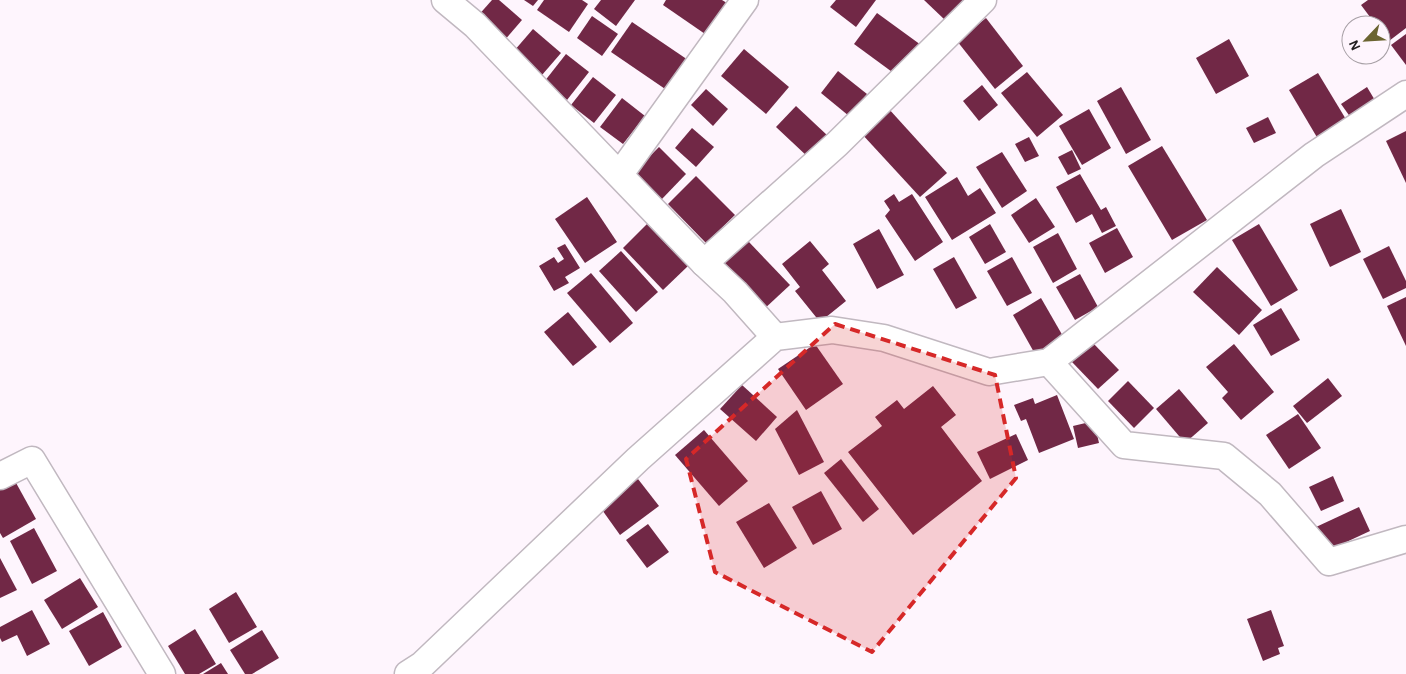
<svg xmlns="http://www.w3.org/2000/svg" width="1406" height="674" font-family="'Alegreya Sans',sans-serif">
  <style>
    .building { fill: #712846 }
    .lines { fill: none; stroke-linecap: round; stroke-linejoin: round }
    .street-casing { stroke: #c1b8c0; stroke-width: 29 }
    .street { stroke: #fff; stroke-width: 26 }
    .marked { fill: #d62828; fill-opacity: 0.2; stroke: #d62828; stroke-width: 4; stroke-dasharray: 10 6; stroke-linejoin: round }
  </style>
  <rect width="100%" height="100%" fill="#fef5fd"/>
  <!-- building -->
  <g class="building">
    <polygon points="492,0 499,0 522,20 503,42 476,18"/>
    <polygon points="524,0 538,0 533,6"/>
    <polygon points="544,0 582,0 588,4 569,32 537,10"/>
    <polygon points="601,0 635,0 616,26 594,9"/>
    <polygon points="666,0 722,0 730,5 708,36 663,5"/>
    <polygon points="836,0 876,0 856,27 830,7"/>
    <polygon points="924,0 965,0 945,20"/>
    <polygon points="1368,0 1406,0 1406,28 1389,41 1381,31 1381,25 1376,25 1361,5"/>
    <polygon points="877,13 921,45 899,77 854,44"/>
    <polygon points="592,16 618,34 602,56 577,38"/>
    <polygon points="986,18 1023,66 995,89 957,41"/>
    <polygon points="632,22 691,62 671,93 611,52"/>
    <polygon points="533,29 561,53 542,75 514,51"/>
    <polygon points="1406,34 1406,65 1391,45"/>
    <polygon points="1229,39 1249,76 1216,94 1196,58"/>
    <polygon points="744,49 789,87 766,114 721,76"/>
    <polygon points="566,54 589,72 567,100 544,82"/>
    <polygon points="838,71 867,94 849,116 821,93"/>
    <polygon points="1027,72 1063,115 1037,137 1001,93"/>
    <polygon points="1318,73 1347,121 1318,139 1289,90"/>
    <polygon points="593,77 616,95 594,123 571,105"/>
    <polygon points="982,85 998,105 979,121 963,101"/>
    <polygon points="1121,87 1151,140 1126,154 1097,101"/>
    <polygon points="1367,87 1376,102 1351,118 1341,104"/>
    <polygon points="706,89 728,109 713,126 691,105"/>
    <polygon points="622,98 645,116 623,144 600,127"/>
    <polygon points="796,106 828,136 809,158 776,127"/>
    <polygon points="888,108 947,173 920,197 861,133"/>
    <polygon points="1089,109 1111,148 1082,165 1059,126"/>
    <polygon points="1268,117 1276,133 1254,143 1246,128"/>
    <polygon points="692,128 714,147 696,167 675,148"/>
    <polygon points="1406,131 1406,183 1386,141"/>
    <polygon points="1029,137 1039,156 1025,162 1015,144"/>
    <polygon points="1162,146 1207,220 1172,240 1128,166"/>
    <polygon points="659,147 686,174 661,200 634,172"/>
    <polygon points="1072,150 1081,169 1068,175 1058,157"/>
    <polygon points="1002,152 1027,191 1002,208 976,167"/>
    <polygon points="1080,174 1101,210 1106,207 1116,226 1102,233 1092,214 1076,223 1056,187"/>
    <polygon points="696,176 735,215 706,243 668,204"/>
    <polygon points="957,177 968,196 980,188 996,213 952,240 925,197"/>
    <polygon points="894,194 899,202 912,194 943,242 915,261 885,216 890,210 884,201"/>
    <polygon points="587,197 617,242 585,263 555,219"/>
    <polygon points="1036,198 1055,227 1029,243 1011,215"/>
    <polygon points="1341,209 1361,252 1330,267 1310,224"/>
    <polygon points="647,224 688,266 663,290 623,248"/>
    <polygon points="990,224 1006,252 985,264 969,237"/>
    <polygon points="1259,224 1298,290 1271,306 1232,240"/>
    <polygon points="1117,228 1133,257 1105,273 1089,243"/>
    <polygon points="879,229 904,275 877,289 853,244"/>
    <polygon points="1058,233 1077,269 1053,283 1033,247"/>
    <polygon points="748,241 790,285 761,312 719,268"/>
    <polygon points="810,241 829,264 822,270 846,301 820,322 795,291 800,287 782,264"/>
    <polygon points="565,244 580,268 565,277 569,283 554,291 539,266 554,257 558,263 564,259 557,248"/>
    <polygon points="1389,246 1406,281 1406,288 1383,299 1363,259"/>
    <polygon points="621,251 658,292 636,312 599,271"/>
    <polygon points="954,257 977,298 956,309 933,269"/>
    <polygon points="1012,257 1032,293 1007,306 987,271"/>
    <polygon points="1217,267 1262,310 1239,335 1193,292"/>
    <polygon points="591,273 633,323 610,343 567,293"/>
    <polygon points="1080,274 1098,307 1075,320 1056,287"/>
    <polygon points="1406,297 1406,346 1387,306"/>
    <polygon points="1041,298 1064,338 1035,354 1013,315"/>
    <polygon points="1281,308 1300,340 1271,356 1253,325"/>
    <polygon points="568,312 597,347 573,366 544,332"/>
    <polygon points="1093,343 1119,370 1098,389 1072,362"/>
    <polygon points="815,344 843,384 806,410 778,369"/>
    <polygon points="1234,344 1274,392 1241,420 1222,398 1228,392 1206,367"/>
    <polygon points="1328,378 1342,396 1307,423 1293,406"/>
    <polygon points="1128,381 1154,408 1134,428 1108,401"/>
    <polygon points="742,385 777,417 756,441 720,409"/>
    <polygon points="933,386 956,415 941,427 982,481 913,535 848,452 882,426 875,417 897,400 904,409"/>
    <polygon points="1179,389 1208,423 1185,443 1156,409"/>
    <polygon points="1057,395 1074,439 1039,453 1026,419 1021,421 1014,405 1033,398 1035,404"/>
    <polygon points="797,410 824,462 799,475 775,429"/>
    <polygon points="1298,414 1321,448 1289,469 1266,435"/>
    <polygon points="1094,421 1099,443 1078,448 1073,426"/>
    <polygon points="704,430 748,481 719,506 675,455"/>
    <polygon points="1016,434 1028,460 990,479 977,452"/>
    <polygon points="841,459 879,509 863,522 824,473"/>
    <polygon points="1333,476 1344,501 1321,511 1309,487"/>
    <polygon points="638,479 659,506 620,535 600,507"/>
    <polygon points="15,481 36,519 3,538 0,533 0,490"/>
    <polygon points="821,491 842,529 813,545 792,507"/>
    <polygon points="769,503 797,548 764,568 736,522"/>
    <polygon points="1359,507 1370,531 1327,551 1316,527"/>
    <polygon points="648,524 669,552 647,568 626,540"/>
    <polygon points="34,528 57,571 32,584 10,541"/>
    <polygon points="0,558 17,590 0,598"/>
    <polygon points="80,578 98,607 62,629 44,600"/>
    <polygon points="236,592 257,627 229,643 209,609"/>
    <polygon points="32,610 50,644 27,656 17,635 2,642 0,638 0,627"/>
    <polygon points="1271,610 1284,646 1278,648 1280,654 1263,661 1247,619"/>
    <polygon points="103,612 122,647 89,666 69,631"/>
    <polygon points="195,629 216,664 199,674 185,674 168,646"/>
    <polygon points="262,630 279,658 252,674 245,674 230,650"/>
    <polygon points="221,663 228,674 203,674"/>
  </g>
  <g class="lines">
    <defs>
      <g id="street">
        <polyline points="445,0 475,25 704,263 735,292 775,337"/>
        <polyline points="620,174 745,0"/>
        <polyline points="704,263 837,144 983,0"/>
        <polyline points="1049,362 1124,445 1224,456 1270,494 1329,562 1406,539"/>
        <polyline points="0,476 32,460 162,674"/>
        <polyline points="408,674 422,665 638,459 775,337 832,330 884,338 989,372 1049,362 1314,155 1406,94"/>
      </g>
    </defs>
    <!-- street casing -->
    <use href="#street" class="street-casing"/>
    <!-- street -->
    <use href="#street" class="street"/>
  </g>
  <!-- marked area -->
  <path class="marked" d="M835,324L995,375L1016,478L872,652L715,572L686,459Z"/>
  <!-- north arrow -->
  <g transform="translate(1366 40) rotate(245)"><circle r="24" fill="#fef5fd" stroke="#a69fa5"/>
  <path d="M0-4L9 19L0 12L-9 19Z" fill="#6b6431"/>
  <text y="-8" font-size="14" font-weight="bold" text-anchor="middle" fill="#211e20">N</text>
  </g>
</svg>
